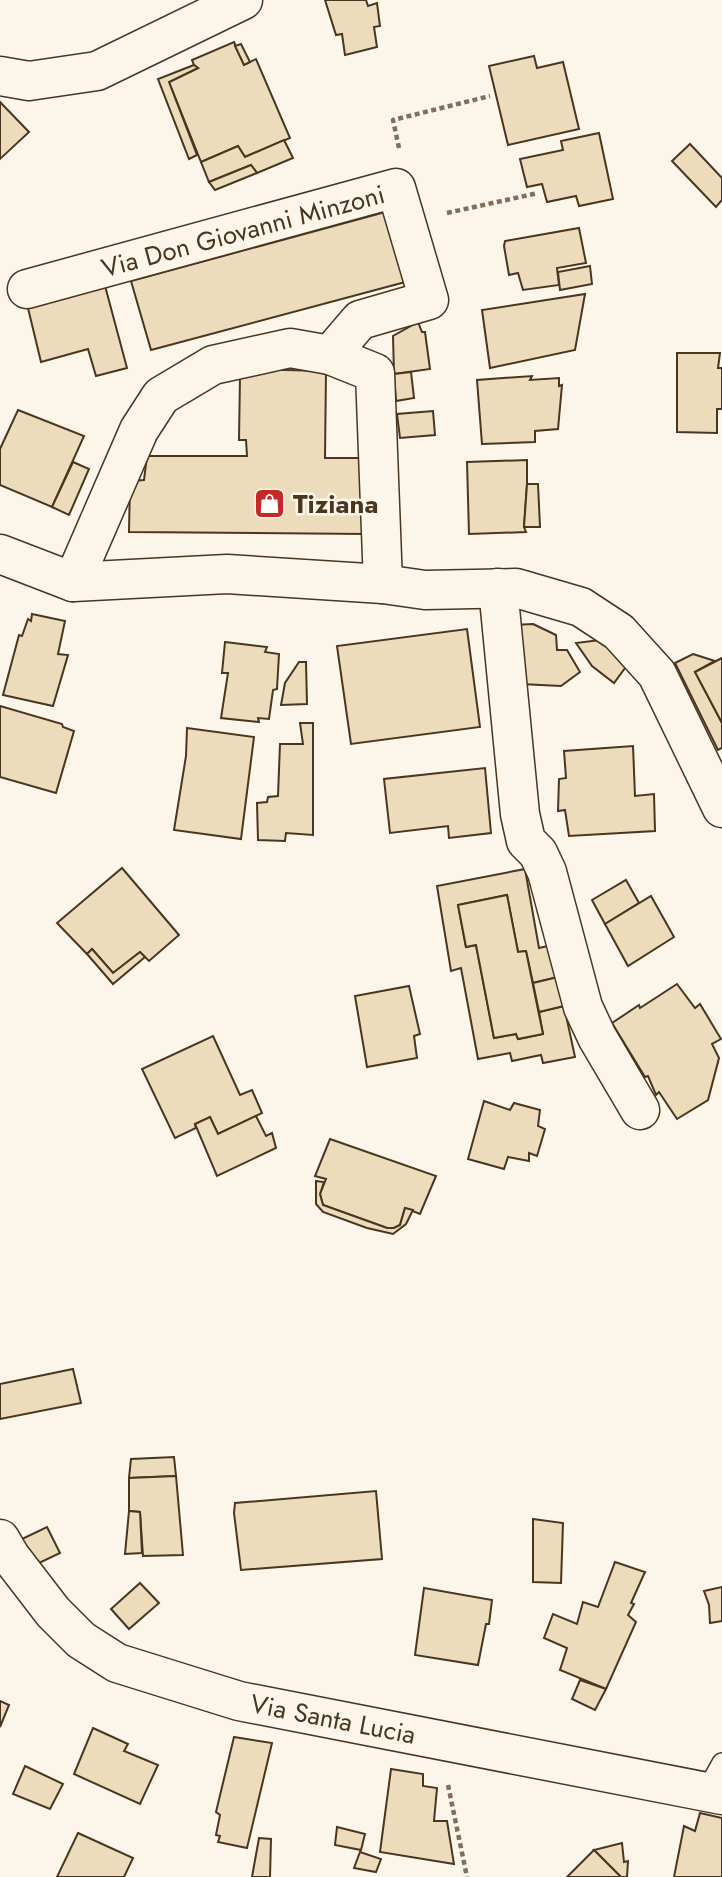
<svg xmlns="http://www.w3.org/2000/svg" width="722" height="1877" font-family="Jost,sans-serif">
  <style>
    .building { fill: #ecdcbc; stroke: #4a3520; stroke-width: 2 }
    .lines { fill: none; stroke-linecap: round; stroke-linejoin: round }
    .lane-casing { stroke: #4a3520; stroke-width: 22 }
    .street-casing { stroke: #4a3520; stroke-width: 41 }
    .path { stroke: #7f6f5c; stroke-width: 4.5; stroke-dasharray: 5 3.5; stroke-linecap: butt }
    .lane { stroke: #fbf6e9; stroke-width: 19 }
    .street { stroke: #fbf6e9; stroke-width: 38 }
    .labels { text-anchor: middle; stroke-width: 5; stroke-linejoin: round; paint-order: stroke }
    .street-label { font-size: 26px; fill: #4a3520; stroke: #fbf6e9 }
    .poi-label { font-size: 26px; font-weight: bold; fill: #4a3520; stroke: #fbf6e9; text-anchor: start }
  </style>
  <rect width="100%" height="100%" fill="#fbf6e9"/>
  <!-- building -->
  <g class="building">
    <polygon points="325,0 366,0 368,6 377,3 380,26 374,27 377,47 345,55 342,34 336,35"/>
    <polygon points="234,42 244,65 256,59 290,138 245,157 238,146 201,162 169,82 198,68 194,65 192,60"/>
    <polygon points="241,44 250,62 244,65 235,46"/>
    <polygon points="534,56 537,68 563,62 579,129 508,145 489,66"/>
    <polygon points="194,65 198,68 169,82 197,155 189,159 158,79"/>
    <polygon points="0,102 29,132 0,159"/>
    <polygon points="599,133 613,199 579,206 576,196 547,202 542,184 527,187 520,159 563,150 561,141"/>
    <polygon points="284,140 293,158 257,173 251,165 209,182 201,162 238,146 245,157"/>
    <polygon points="690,144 722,178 722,200 716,207 672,161"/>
    <polygon points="251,165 257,173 215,190 209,182"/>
    <polygon points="389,211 409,281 151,350 131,281"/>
    <polygon points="579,228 586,263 557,268 559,285 523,290 518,273 509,275 504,246 505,241"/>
    <polygon points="590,266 592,284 560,290 558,272"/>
    <polygon points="104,282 127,368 96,376 88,349 41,362 27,304"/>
    <polygon points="585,294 575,350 490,368 482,310"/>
    <polygon points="418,322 422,332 425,332 430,369 394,374 393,336"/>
    <polygon points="677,353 720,353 718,368 722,368 722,409 717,409 717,433 677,432"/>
    <polygon points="241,369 326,371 325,458 365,458 365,534 129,532 130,481 144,480 147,456 247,456 246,440 239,440 240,376"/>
    <polygon points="411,372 414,398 396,401 394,374"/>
    <polygon points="532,376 530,380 559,378 559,386 562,385 558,429 535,431 535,442 482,444 477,380"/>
    <polygon points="18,410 84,436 52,507 0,485 0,449"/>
    <polygon points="433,411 435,435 400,438 397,414"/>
    <polygon points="527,460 527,484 524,527 526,532 469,534 467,462"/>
    <polygon points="73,462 89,469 69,515 52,507"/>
    <polygon points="527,484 538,484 540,527 524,527"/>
    <polygon points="32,614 65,621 58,654 68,655 53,706 3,695 19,635 22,636 28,619 31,621"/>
    <polygon points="533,624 556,635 557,650 567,650 580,672 561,686 521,684 513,625"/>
    <polygon points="467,629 480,727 351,744 337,646"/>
    <polygon points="608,639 631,660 614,683 592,666 576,643"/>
    <polygon points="225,642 267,647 265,652 279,654 277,689 273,690 269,719 258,718 259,722 221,718 228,673 222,673"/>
    <polygon points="693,654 715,661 695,672 722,723 722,748 718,750 675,663"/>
    <polygon points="722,658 722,723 695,672"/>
    <polygon points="299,662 306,662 307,704 281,705 285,683"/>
    <polygon points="0,706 62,724 63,727 74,731 56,793 0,777"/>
    <polygon points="300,723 313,723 313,835 286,833 285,841 258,840 257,803 267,802 268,797 278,796 280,744 303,744"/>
    <polygon points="187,728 254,737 241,839 174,830 186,756"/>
    <polygon points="633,746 635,796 654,794 655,831 569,836 565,810 558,811 559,779 566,778 564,751"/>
    <polygon points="485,768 491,833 449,838 448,826 390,833 384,779"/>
    <polygon points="122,868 179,935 149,961 140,952 113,973 92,949 87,954 57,923"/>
    <polygon points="525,869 539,948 552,945 558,977 533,983 526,951 518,952 507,895 458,905 466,947 476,945 494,1038 516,1034 518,1039 543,1034 539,1012 564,1006 575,1057 543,1063 541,1055 512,1061 510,1053 478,1059 461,968 451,971 437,886"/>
    <polygon points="626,880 639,903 605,924 592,900"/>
    <polygon points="507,895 518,952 526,951 543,1034 518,1039 516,1034 494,1038 476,945 466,947 458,905"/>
    <polygon points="651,896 674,937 628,966 605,924"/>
    <polygon points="92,949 113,973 140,952 145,957 113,984 87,954"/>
    <polygon points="558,977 564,1006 539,1012 533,983"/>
    <polygon points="677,984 695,1008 700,1004 721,1039 712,1044 719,1058 708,1100 677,1119 659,1092 656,1095 648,1076 645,1077 612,1023 639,1005 640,1008"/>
    <polygon points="409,986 420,1034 414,1036 417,1058 367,1067 355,996"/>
    <polygon points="213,1036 240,1095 252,1090 262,1113 218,1134 210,1117 195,1124 196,1128 175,1138 142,1069"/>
    <polygon points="484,1101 510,1110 514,1103 540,1110 538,1126 545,1129 537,1156 529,1153 529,1161 508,1157 504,1169 468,1159"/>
    <polygon points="256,1116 266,1136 272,1133 276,1148 217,1176 195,1124 210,1117 218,1134"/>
    <polygon points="330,1139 436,1176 420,1214 405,1208 400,1225 394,1228 387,1228 323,1205 320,1194 326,1179 315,1176"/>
    <polygon points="316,1181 324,1182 320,1194 323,1205 387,1228 394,1228 400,1225 405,1208 413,1210 406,1224 393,1234 367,1228 323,1212 316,1204"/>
    <polygon points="73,1369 81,1403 0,1419 0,1384"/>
    <polygon points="174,1457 176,1476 129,1478 131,1459"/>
    <polygon points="176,1476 183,1555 143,1556 140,1512 129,1511 129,1478"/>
    <polygon points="376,1491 382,1559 241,1570 234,1513 235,1503"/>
    <polygon points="129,1511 140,1512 142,1553 125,1554"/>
    <polygon points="533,1519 563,1523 561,1583 533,1582"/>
    <polygon points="47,1527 60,1553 35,1565 22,1539"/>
    <polygon points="615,1562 645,1572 631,1603 634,1604 628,1615 636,1622 606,1689 560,1670 567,1648 544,1638 553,1614 577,1624 583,1602 598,1607"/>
    <polygon points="140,1583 159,1603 129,1629 111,1609"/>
    <polygon points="722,1587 722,1621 710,1623 709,1605 704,1591"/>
    <polygon points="424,1588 492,1600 489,1624 486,1624 478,1665 415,1655"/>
    <polygon points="580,1680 606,1689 595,1710 572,1699"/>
    <polygon points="0,1701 9,1705 0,1727"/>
    <polygon points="93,1728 128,1744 124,1751 158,1765 140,1804 74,1774"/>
    <polygon points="234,1737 272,1743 247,1848 218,1842 220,1836 216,1835 220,1815 216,1812"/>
    <polygon points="25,1766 63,1784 50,1809 13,1794"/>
    <polygon points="391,1769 423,1774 423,1786 437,1788 434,1821 447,1821 454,1864 380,1852"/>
    <polygon points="700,1813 722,1818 722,1877 674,1877 684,1826 695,1831"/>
    <polygon points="337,1827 365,1834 361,1850 335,1845"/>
    <polygon points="78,1833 133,1858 124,1877 57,1877"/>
    <polygon points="259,1838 271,1839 270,1877 252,1877"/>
    <polygon points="622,1843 624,1862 628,1861 627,1877 621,1877 594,1850"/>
    <polygon points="594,1850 621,1877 567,1877"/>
    <polygon points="360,1852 381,1859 376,1872 354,1868"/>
  </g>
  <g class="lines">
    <defs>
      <polyline id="lane" points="706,1792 722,1763"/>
      <g id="street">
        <polyline points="0,76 29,81 97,71 243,0"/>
        <polyline points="27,289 396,188 429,300 360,320 330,355"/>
        <polyline points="0,554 73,582 227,574 383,584 425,590 516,588 581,607 619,632 657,674 722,808"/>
        <polyline points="73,582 139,430 161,396 213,365 290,348 330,355 375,373 383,584"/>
        <polyline points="498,588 520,814 526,841 538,853 547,872 583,1007 597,1037 640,1110"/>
        <polyline points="0,1539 10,1556 53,1612 81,1640 117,1663 239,1701 722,1795"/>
      </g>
    </defs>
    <!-- lane casing -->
    <use href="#lane" class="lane-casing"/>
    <!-- street casing -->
    <use href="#street" class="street-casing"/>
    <!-- path -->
    <g class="path">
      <polyline points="399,148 393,120 490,96"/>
      <polyline points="447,213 538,193"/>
      <polyline points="448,1785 467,1877"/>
    </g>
    <!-- lane -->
    <use href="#lane" class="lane"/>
    <!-- street -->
    <use href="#street" class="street"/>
  </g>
  <!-- icons -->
  <defs>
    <symbol id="shop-square" viewBox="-11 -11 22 22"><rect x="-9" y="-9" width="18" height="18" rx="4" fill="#c62828" stroke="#fbf6e9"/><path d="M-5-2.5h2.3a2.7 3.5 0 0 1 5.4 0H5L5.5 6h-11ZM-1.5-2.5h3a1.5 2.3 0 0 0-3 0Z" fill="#fff"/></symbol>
  </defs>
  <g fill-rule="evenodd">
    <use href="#shop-square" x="252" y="486" width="35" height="35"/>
  </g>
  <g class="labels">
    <!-- street labels -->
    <g class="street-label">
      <text transform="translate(243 231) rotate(-15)" y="9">Via Don Giovanni Minzoni</text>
      <text transform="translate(333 1719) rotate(11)" y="9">Via Santa Lucia</text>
    </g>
    <!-- poi labels -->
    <g class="poi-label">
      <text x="293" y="513">Tiziana</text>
    </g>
  </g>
</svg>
